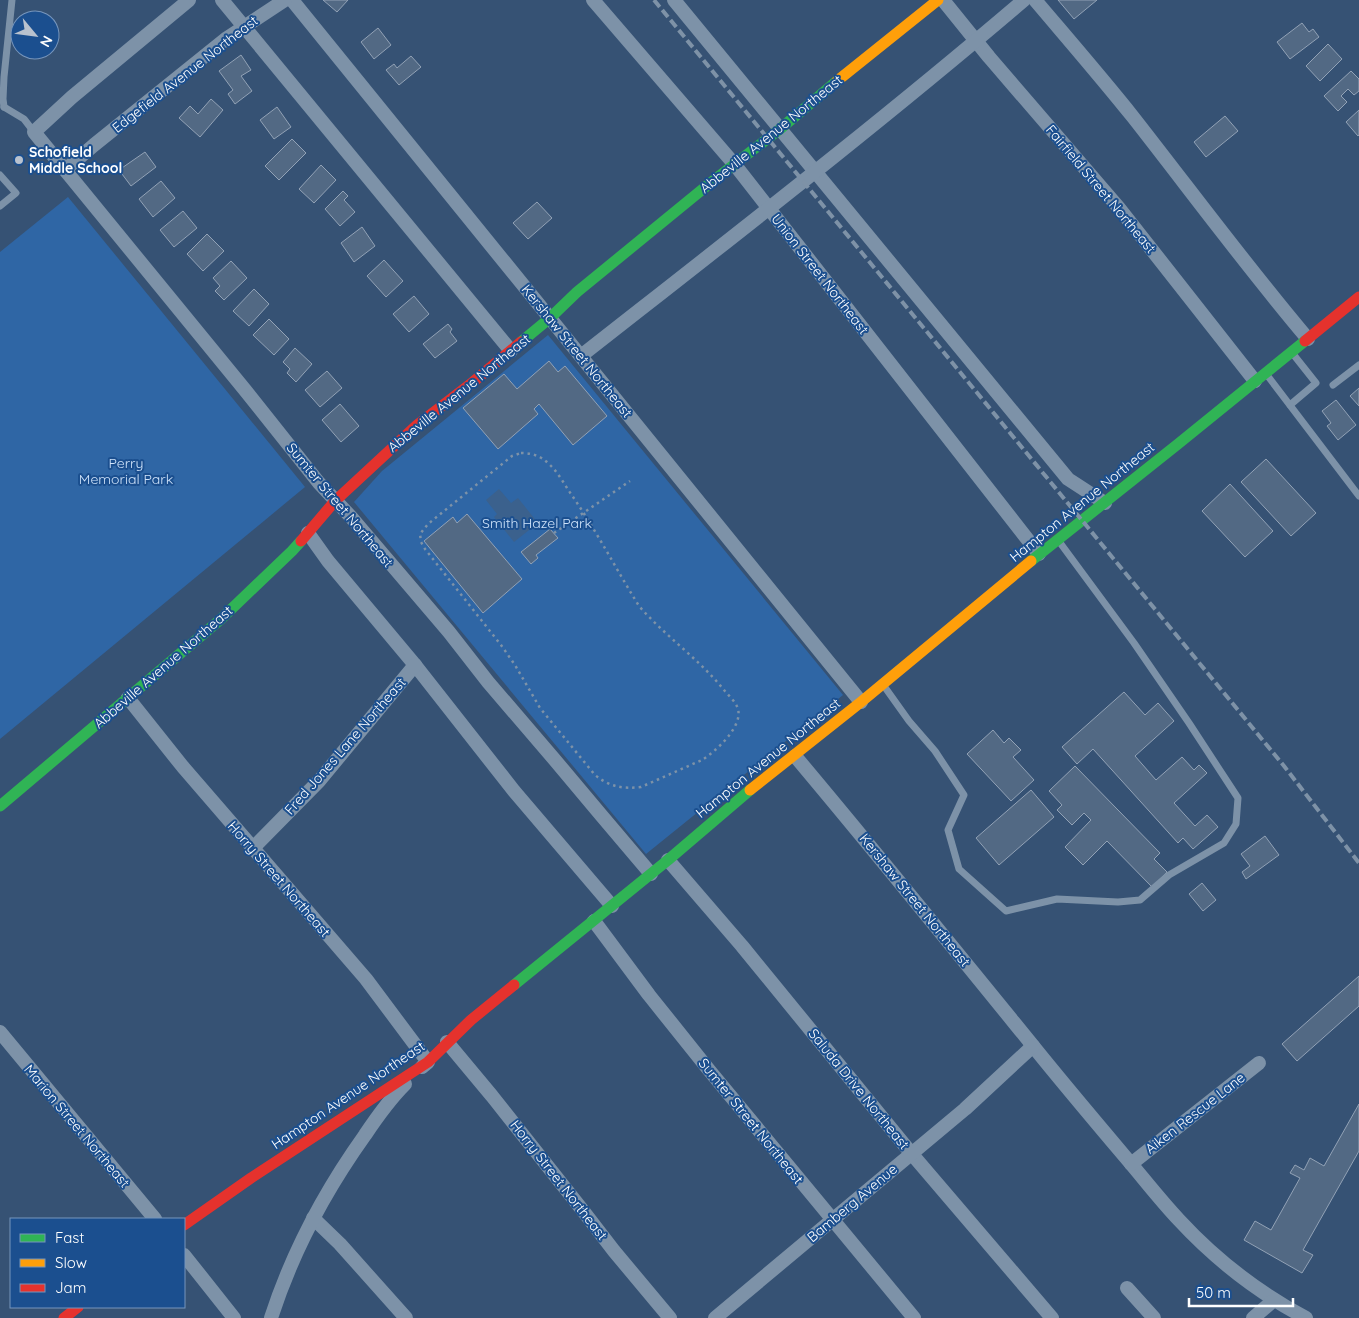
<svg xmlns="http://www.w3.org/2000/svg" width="1359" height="1318" font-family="Quicksand,sans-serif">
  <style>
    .green { fill: #2f66a5 }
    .water { fill: #3b618d }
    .building { fill: #526984; stroke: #92a2b6 }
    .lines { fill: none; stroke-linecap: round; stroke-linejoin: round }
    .path { stroke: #7d92a8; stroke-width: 2.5; stroke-dasharray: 2.5 4; stroke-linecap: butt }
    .lane { stroke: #7d92a8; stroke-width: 7 }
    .street { stroke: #7d92a8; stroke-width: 14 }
    .fast { stroke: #30b455; stroke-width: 11 }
    .slow { stroke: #ff9f0a; stroke-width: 11 }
    .jam { stroke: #e5322d; stroke-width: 11 }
    .rail { stroke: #7e92a7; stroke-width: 4; stroke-dasharray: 9 4; stroke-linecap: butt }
    .poi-dot { fill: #b9c2ce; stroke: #1b4f8f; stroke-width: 2 }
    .labels { text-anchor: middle; stroke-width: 4; stroke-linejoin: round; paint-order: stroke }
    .street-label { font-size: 14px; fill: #fff; stroke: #1b4f8f }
    .poi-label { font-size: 14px; font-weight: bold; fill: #fff; stroke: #1b4f8f; text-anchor: start }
    .park-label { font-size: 14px; fill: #cfe3fa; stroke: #1b4f8f }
  </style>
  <rect width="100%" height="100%" fill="#365274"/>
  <!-- green -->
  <g class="green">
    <polygon points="68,197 305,487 0,739 0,252"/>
    <polygon points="548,335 843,695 646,854 354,502 382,471"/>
  </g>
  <!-- water -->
  <polygon class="water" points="499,489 511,503 518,498 538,523 514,542 494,517 497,514 486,500"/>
  <!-- building -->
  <g class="building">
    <polygon points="323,0 348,0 337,12"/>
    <polygon points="1058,0 1097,0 1074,19"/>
    <polygon points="1302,23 1309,32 1313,29 1319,37 1290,59 1277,42"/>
    <polygon points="378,28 391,45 374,59 361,42"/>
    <polygon points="1328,44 1342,59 1320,81 1306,66"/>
    <polygon points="241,55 251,70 241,76 252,91 235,104 228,94 233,90 219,71"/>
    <polygon points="411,56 421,67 399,85 386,70 394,64 397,68"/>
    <polygon points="1351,71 1359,79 1359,91 1354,95 1348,89 1341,96 1347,102 1338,111 1324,96"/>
    <polygon points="211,99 223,110 200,137 179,118 190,106 198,114"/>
    <polygon points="277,107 291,127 274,139 260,120"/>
    <polygon points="1359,110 1359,135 1358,136 1346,122"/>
    <polygon points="1225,116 1238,131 1206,157 1194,142"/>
    <polygon points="292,139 306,153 279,180 265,166"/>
    <polygon points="145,152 156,167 131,186 119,170"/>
    <polygon points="321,165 336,180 314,203 299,189"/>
    <polygon points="161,181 175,198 153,217 139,199"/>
    <polygon points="343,191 348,196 344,200 355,212 340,226 325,209"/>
    <polygon points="537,202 552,218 528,239 513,223"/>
    <polygon points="183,211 197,228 174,247 160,230"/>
    <polygon points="362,227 375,246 354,262 341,243"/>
    <polygon points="207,234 224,251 203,271 187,254"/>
    <polygon points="384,260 403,281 386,297 367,276"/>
    <polygon points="231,261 247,278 224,300 215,291 220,286 213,278"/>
    <polygon points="254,289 269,304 249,326 233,311"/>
    <polygon points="414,296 429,314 409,332 393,314"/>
    <polygon points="269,319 289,339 274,355 253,335"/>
    <polygon points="448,324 452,329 450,332 457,341 435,358 423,344"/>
    <polygon points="295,348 312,364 296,382 287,373 290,369 283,362"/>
    <polygon points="549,361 558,372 565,366 607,416 573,445 539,404 534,409 538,414 498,449 463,408 504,374 517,389"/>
    <polygon points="327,371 342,388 320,407 305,390"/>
    <polygon points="1359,388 1359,406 1350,396"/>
    <polygon points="1336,400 1356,425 1338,440 1327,426 1331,423 1322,411"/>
    <polygon points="340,404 359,426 341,442 322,420"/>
    <polygon points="1266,459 1316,513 1291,536 1241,482"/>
    <polygon points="1230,484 1273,531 1245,557 1202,511"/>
    <polygon points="467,514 522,579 483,613 424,541 453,517 457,523"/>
    <polygon points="550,529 558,538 536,555 538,558 531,564 521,552"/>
    <polygon points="1124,692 1145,715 1158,703 1174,721 1135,756 1156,780 1182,757 1194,770 1199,765 1207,773 1174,803 1195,826 1207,815 1218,827 1193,849 1183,838 1178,843 1093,749 1077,764 1062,747"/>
    <polygon points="993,730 1004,743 1009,738 1021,750 1013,757 1034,780 1011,801 967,754"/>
    <polygon points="1075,766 1160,853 1154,859 1167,872 1152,887 1107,841 1083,865 1065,847 1091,820 1084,813 1072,825 1057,810 1062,805 1049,791"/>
    <polygon points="1031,790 1054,817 999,865 976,838"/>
    <polygon points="1265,836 1279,855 1246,879 1242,872 1250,866 1241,854"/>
    <polygon points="1202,883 1216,900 1203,911 1189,894"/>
    <polygon points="1359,976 1359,1006 1297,1061 1282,1044"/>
    <polygon points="1359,1104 1359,1151 1303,1250 1313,1255 1302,1273 1244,1240 1255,1221 1271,1230 1300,1178 1290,1173 1295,1165 1304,1170 1310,1158 1324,1166"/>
  </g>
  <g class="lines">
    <!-- path -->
    <g class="path">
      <path d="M521,453C532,453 541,456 549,464C558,472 564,484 571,494C596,530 616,569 639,606C665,636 699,659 724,690C729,696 736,702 738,709C743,727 715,752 702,760L641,787C622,789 610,787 595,775L540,708L515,665L501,645L425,549L421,542L420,534L428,524L512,456Z"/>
      <polyline points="554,533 630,481"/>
    </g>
    <!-- lane -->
    <g class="lane">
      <polyline points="4,107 3,99 4,77 12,0"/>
      <polyline points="4,107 24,119 34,132"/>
      <polyline points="0,175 16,193 0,206"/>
      <polyline points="1267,375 1359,496"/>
      <polyline points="1333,385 1359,365"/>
      <polyline points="1290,405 1316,383 1293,354"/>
      <polyline points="884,686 909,721 935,751 964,795 948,830 959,869 1006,911 1057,899 1118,902 1140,900 1169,875 1224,843 1236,824 1238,798 1189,723 1134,643 1058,540"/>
    </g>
    <!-- street -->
    <g class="street">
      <polyline points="189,0 72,97 34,132 245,390 319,483 351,517 449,632 488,682 554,759 601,815 651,874"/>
      <polyline points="222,0 511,351"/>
      <polyline points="292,0 861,702"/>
      <polyline points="593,0 735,165 1039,554"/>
      <polyline points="674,0 1068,479 1105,503"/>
      <polyline points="943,0 989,57 1119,208 1255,381"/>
      <path d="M1035,0C1068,39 1101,77 1133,117C1191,191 1247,267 1308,339"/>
      <polyline points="65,170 94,145 227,38 285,0"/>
      <path d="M581,356C730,239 880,123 1024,0"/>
      <polyline points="308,533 328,561 415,665 514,791 612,906"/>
      <polyline points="128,698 183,767 366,979 428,1062 422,1067"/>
      <path d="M795,756C874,850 951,945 1029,1041C1061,1081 1094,1120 1127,1159C1144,1179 1161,1201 1179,1220C1216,1260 1259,1293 1306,1318"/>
      <polyline points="253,848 319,781 415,665"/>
      <polyline points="668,860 742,946 911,1153 1052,1318"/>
      <polyline points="594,921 649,995 709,1070 914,1318"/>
      <polyline points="0,1032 155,1219"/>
      <polyline points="447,1042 492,1096 584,1212 614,1251 670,1318"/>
      <polyline points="1131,1164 1259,1063"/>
      <polyline points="313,1218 340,1244 406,1318"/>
      <polyline points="184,1255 234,1318"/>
      <polyline points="1127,1288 1154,1318"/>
      <path d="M271,1318C292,1253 325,1191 365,1135C377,1117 390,1099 405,1084"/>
      <polyline points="715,1318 965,1109 1033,1046"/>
      <polyline points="1253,1318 1274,1300"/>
    </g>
    <!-- fast -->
    <g class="fast">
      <polyline points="521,342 550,318 577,292 709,184 780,129 837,81"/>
      <polyline points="1031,561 1178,444 1305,341"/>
      <polyline points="0,806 221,619 292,551 301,541"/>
      <polyline points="514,985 668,860 750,790"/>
    </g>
    <!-- slow -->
    <g class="slow">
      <polyline points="837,81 938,0"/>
      <polyline points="750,790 861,702 1031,561"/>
    </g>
    <!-- jam -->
    <g class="jam">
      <polyline points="1305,341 1359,297"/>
      <polyline points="301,541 335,501 417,425 473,382 521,342"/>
      <polyline points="184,1225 251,1178 428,1062 471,1020 514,985"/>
      <polyline points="64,1318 78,1307"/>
    </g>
    <!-- rail -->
    <polyline class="rail" points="654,0 1284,766 1359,863"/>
  </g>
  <!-- markers -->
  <circle class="poi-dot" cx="19" cy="160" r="5"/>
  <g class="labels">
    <!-- street labels -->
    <g class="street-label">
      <text transform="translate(185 74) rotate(-38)" y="5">Edgefield Avenue Northeast</text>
      <text transform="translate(771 134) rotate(-39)" y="5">Abbeville Avenue Northeast</text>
      <text transform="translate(1101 189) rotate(50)" y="5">Fairfield Street Northeast</text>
      <text transform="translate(820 274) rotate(52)" y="5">Union Street Northeast</text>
      <text transform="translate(577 351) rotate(51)" y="5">Kershaw Street Northeast</text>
      <text transform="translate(459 393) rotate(-39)" y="5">Abbeville Avenue Northeast</text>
      <text transform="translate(1082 502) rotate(-39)" y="5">Hampton Avenue Northeast</text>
      <text transform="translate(340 505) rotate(50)" y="5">Sumter Street Northeast</text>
      <text transform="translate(163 667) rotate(-41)" y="5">Abbeville Avenue Northeast</text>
      <text transform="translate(345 746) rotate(-49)" y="5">Fred Jones Lane Northeast</text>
      <text transform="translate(768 758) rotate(-39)" y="5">Hampton Avenue Northeast</text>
      <text transform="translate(279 879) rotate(49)" y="5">Horry Street Northeast</text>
      <text transform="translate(915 900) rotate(51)" y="5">Kershaw Street Northeast</text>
      <text transform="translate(859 1089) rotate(51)" y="5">Saluda Drive Northeast</text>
      <text transform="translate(348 1095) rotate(-34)" y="5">Hampton Avenue Northeast</text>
      <text transform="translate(1195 1113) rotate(-38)" y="5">Aiken Rescue Lane</text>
      <text transform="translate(751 1121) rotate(51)" y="5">Sumter Street Northeast</text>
      <text transform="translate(77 1126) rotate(50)" y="5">Marion Street Northeast</text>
      <text transform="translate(559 1180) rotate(52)" y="5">Horry Street Northeast</text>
      <text transform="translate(852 1203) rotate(-40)" y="5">Bamberg Avenue</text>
    </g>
    <!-- poi labels -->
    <g class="poi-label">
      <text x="29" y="157">Schofield<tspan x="29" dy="16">Middle School</tspan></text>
    </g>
    <!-- park labels -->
    <g class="park-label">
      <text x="126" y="468">Perry<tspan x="126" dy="16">Memorial Park</tspan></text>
      <text x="537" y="528">Smith Hazel Park</text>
    </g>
  </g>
  <!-- legend -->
  <rect x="10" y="1218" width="175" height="90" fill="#1b4f8f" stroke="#7695bc"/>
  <rect x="20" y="1234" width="25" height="8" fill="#30b455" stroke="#7695bc"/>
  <text x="55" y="1243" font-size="15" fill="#ffffff">Fast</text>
  <rect x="20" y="1259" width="25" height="8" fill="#ff9f0a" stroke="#7695bc"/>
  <text x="55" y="1268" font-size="15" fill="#ffffff">Slow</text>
  <rect x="20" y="1284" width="25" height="8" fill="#e5322d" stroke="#7695bc"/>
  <text x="55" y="1293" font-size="15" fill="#ffffff">Jam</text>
  <!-- north arrow -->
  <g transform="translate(35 35) rotate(119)"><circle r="24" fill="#1b4f8f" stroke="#7695bc"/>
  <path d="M0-4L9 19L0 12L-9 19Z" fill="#b9c2ce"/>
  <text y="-8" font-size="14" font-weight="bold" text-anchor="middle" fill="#ffffff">N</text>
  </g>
  <!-- scale -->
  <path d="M1189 1298v8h104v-8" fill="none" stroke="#ffffff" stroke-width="2.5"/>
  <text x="1196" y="1298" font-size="15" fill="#ffffff" stroke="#1b4f8f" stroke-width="4" paint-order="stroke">50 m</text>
</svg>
